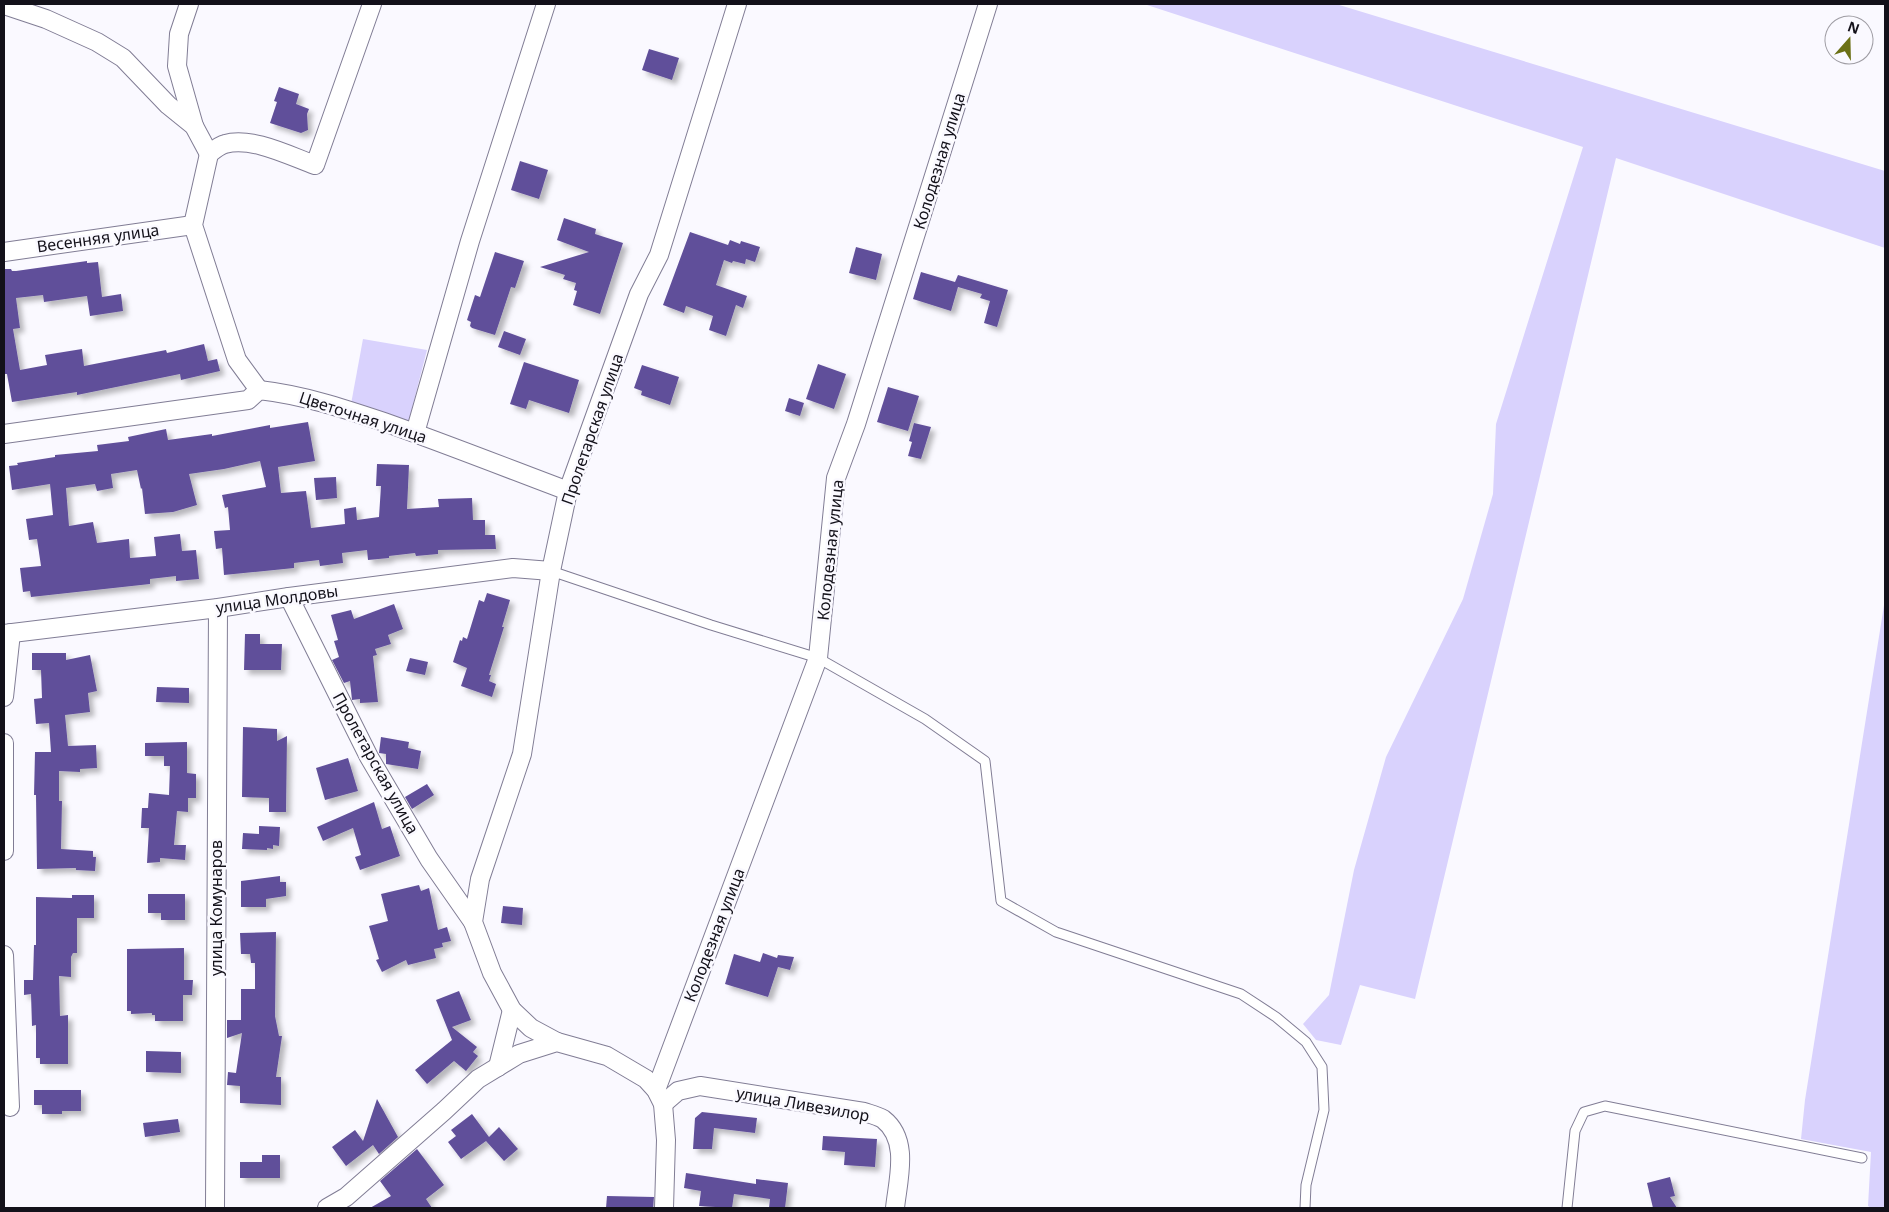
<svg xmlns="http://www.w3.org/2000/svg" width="1889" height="1212" font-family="'Noto Sans',sans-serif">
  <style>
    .green { fill: #d9d2fd }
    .building { fill: #614f9a; filter: url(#shadow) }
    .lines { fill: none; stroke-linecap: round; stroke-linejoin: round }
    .service-casing { stroke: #817d95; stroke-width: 11 }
    .minor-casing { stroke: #817d95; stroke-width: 20 }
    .service { stroke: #fff; stroke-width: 9 }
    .minor { stroke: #fff; stroke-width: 18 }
    .labels { text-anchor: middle; stroke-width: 5; stroke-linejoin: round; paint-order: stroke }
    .street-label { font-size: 16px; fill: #13111a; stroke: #faf9ff }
  </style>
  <defs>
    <filter id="shadow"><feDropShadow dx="4.5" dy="4.5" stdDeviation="2.5" flood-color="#0004"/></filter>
  </defs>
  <rect width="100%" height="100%" fill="#faf9ff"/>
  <!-- green -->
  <g class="green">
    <polygon points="1144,4 1336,4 1885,171 1885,248 1616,158 1415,999 1360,985 1341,1045 1316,1040 1303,1024 1329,995 1354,870 1386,757 1463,599 1493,494 1496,424 1583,147"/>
    <polygon points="363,339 427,350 408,424 351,404"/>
    <polygon points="1885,599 1885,1208 1871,1208 1868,1206 1871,1152 1801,1139 1805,1100"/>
  </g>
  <!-- building -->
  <g class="building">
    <polygon points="649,49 679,58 672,80 642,70"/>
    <polygon points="279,87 299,94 296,104 309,109 307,114 308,130 301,133 270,123 277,102 274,101"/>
    <polygon points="520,161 548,170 539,199 511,190"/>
    <polygon points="564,218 596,229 595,234 623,243 600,314 573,305 577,291 574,290 576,283 563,279 565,275 540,267 589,252 557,240"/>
    <polygon points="690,232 728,245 730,240 740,244 741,241 760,247 755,262 746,259 745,264 733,261 732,263 724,260 716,285 747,296 743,308 736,305 726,336 709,330 713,316 686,306 684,313 663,305"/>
    <polygon points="856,247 882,254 876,280 849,273"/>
    <polygon points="495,252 524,261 515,288 511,287 495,335 472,328 470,326 471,322 467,320 475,295 480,297"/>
    <polygon points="87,261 87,263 98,262 102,297 121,294 123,311 90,316 87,296 44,302 43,295 16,298 20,328 13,329 20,370 47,365 45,355 82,349 84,366 166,350 167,353 204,344 208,361 217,359 220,371 181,380 180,374 77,395 77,392 12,402 7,374 4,374 4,269 11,269 12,271 16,271"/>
    <polygon points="921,272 955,282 958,275 1008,290 997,327 984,323 990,301 980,298 982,294 958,287 951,311 913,299"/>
    <polygon points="504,331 526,339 520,355 498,347"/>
    <polygon points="524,362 579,380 569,413 529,400 526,409 510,404"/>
    <polygon points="818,364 846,374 834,409 806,399"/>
    <polygon points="642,365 679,377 670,405 641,395 642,391 634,388"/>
    <polygon points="888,387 919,396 908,431 877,422"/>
    <polygon points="789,398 804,403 800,416 785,411"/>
    <polygon points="308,422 315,461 278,467 281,493 306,491 311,528 345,524 344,509 356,507 357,520 379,517 381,486 376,486 377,464 409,465 407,509 439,507 438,499 472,498 473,520 485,520 485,535 495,535 496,549 438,550 438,554 416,556 415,553 389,556 389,558 368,560 367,550 342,553 343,563 320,566 319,560 294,563 294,568 224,575 222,548 216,549 214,531 230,530 228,507 225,508 222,495 266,487 260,461 224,469 189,474 197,505 173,512 145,514 142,488 141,489 137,470 111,474 113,488 97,491 95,484 66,488 69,526 93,522 97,543 129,539 130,558 156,556 154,537 180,534 182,551 196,550 199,579 176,581 176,576 150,579 150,584 31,597 30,591 23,592 20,568 41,566 37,539 29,540 26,519 53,515 50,484 12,490 9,466 18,465 17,463 55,457 55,455 98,451 97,445 129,441 128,437 166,429 168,440 212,434 212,436 270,425 270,428"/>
    <polygon points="914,423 931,427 921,459 908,456 912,442 909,441"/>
    <polygon points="336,477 337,498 316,500 314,478"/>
    <polygon points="487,593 510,600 502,627 504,627 489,675 491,675 489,681 496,684 492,697 461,686 467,668 453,662 460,640 462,641 463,637 467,639 479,600 484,602"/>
    <polygon points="394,604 403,629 388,635 391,644 375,649 377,655 373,656 378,702 360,703 360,699 352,700 350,681 344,683 332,660 339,657 334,641 338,640 331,615 351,610 354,619"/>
    <polygon points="245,634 260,634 260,644 282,644 281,670 244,670"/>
    <polygon points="32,653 66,653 66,660 90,655 97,691 88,693 90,712 65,715 68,746 96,745 97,768 80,769 80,772 59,771 59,801 62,801 61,849 93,851 93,857 96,857 95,871 76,870 76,868 37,869 36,795 34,795 35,752 51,752 49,723 36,724 34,699 42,698 41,670 32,670"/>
    <polygon points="410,658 428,662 425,675 406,671"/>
    <polygon points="157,687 189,688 189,703 156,702"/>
    <polygon points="243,727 277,729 277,741 287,736 286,812 269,812 269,798 242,797"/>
    <polygon points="381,737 409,742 408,748 421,751 418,769 386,764 386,754 379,753"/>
    <polygon points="187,742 187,773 196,774 196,798 188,798 188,812 177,811 174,845 186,845 185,860 160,858 160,862 147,863 149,828 141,828 142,808 148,808 149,793 169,795 170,766 164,766 164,756 145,756 145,743"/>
    <polygon points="348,758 358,791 325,800 316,768"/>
    <polygon points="427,784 434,795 412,809 405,797"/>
    <polygon points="374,802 382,829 390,826 400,856 360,870 355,857 361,855 353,828 323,841 317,827"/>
    <polygon points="259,826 280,827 279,846 273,845 273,849 267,848 267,850 242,849 243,833 259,834"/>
    <polygon points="280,876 280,882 286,882 286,896 266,899 266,907 241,907 241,881"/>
    <polygon points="419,885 421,891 429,888 438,930 447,927 451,941 442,943 443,947 434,949 436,958 408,965 406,960 382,972 376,960 379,959 369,926 388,921 381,894"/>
    <polygon points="148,894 185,894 185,920 161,920 161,913 148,913"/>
    <polygon points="72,895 94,895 94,918 77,918 77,953 73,953 71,957 71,977 59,976 60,1016 68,1015 68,1064 40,1064 40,1058 36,1058 36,1025 32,1026 31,994 24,995 24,980 33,980 34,945 36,945 36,897 72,898"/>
    <polygon points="503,906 523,908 522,925 501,923"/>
    <polygon points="276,932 275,1016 279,1036 282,1036 276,1077 281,1077 281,1105 240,1103 240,1086 227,1085 228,1072 236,1073 242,1033 227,1038 227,1020 241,1020 241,989 255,989 255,963 251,963 250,954 241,954 240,933"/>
    <polygon points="184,948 184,980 193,980 192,995 183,995 183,1021 155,1021 155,1015 152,1015 152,1013 131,1014 131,1011 127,1011 127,949"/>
    <polygon points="763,953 777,958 778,955 794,957 790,970 778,967 768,997 725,984 734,954 760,962"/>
    <polygon points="459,991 471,1020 452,1027 477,1047 473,1052 478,1056 466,1071 454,1061 427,1084 415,1070 452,1040 436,1000"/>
    <polygon points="146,1051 181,1052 181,1073 146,1072"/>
    <polygon points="34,1090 81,1090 81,1111 62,1111 62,1114 42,1114 42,1105 34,1105"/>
    <polygon points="377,1099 398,1137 379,1154 373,1145 346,1166 332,1147 355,1130 363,1141"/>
    <polygon points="702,1112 757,1118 755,1133 714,1128 712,1149 693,1149 695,1118"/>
    <polygon points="472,1114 489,1137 499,1127 518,1149 504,1161 486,1141 461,1159 448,1142 456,1136 451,1130"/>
    <polygon points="178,1119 180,1132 145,1137 143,1123"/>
    <polygon points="823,1136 877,1139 875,1167 844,1165 845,1152 822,1150"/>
    <polygon points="417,1149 444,1185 426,1199 432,1208 370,1208 391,1196 380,1181"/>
    <polygon points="262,1155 280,1155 280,1178 240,1178 240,1162 262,1162"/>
    <polygon points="686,1173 756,1184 756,1179 788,1183 785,1208 769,1208 770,1199 734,1194 732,1208 699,1206 701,1191 684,1188"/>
    <polygon points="1670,1177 1675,1196 1670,1197 1677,1208 1653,1208 1647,1183"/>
    <polygon points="607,1196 654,1197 653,1208 606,1208"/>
  </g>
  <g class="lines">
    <defs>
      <g id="service">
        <polyline points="551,571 711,625 818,658 925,719 985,761 1001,901 1056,932 1241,994 1276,1017 1306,1042 1322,1067 1324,1110 1306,1185 1305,1208"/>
        <polyline points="1567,1208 1575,1131 1584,1112 1605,1106 1862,1158"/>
      </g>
      <g id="minor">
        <polyline points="189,4 179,34 177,66 194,126"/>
        <polyline points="4,5 46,19 97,42 123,58 168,105 194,126 209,154"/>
        <polyline points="4,252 193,225"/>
        <path d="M259,390L237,360L193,225L209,154C214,150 220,145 225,144C251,136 290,156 315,165L372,4"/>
        <polyline points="415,433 470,241 546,4"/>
        <path d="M4,434L248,400L259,390C303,395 342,408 384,422C446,444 507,468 568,491"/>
        <polyline points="289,597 369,757 429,859 473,922"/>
        <polyline points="4,634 218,608 289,597 513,568 551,571"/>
        <polyline points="4,697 11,633"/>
        <polyline points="4,743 4,851"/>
        <polyline points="4,955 10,1107"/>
        <polyline points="557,1042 531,1028 512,1010 492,973 473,922 480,879 522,754 551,571 568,491 639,294 659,255 737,4"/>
        <polyline points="498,1067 512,1010"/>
        <polyline points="656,1090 818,658 836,478 856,424 988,4"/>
        <path d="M663,1104L678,1091L700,1086L864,1112C870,1114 878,1116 883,1119C910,1140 898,1179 895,1208"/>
        <polyline points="215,1208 218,608"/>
        <polyline points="327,1208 346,1197 444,1111 478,1079 519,1054 557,1042 607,1056 646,1079 656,1090 663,1104 666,1140 664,1208"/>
      </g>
    </defs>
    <!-- service casing -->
    <use href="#service" class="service-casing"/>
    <!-- minor casing -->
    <use href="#minor" class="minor-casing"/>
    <!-- service -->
    <use href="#service" class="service"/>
    <!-- minor -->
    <use href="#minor" class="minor"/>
  </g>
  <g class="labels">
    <!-- street labels -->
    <g class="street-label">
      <text transform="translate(939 161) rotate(-73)" y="6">Колодезная улица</text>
      <text transform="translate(98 238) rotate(-8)" y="6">Весенняя улица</text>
      <text transform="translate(363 417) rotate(18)" y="6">Цветочная улица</text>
      <text transform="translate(592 429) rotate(-71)" y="6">Пролетарская улица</text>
      <text transform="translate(830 550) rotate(-84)" y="6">Колодезная улица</text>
      <text transform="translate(277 599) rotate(-8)" y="6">улица Молдовы</text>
      <text transform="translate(376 763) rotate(61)" y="6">Пролетарская улица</text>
      <text transform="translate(216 908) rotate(-90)" y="6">улица Комунаров</text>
      <text transform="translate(714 935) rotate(-69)" y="6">Колодезная улица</text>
      <text transform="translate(803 1104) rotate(10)" y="6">улица Ливезилор</text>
    </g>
  </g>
  <!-- border -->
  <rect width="1889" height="1212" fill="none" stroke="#13111a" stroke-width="10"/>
  <!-- north arrow -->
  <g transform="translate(1849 40) rotate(20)"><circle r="24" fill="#faf9ff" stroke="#9e9ca3"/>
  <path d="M0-4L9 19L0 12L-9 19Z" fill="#6b7015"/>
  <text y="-8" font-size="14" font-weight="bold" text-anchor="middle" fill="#13111a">N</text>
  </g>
</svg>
